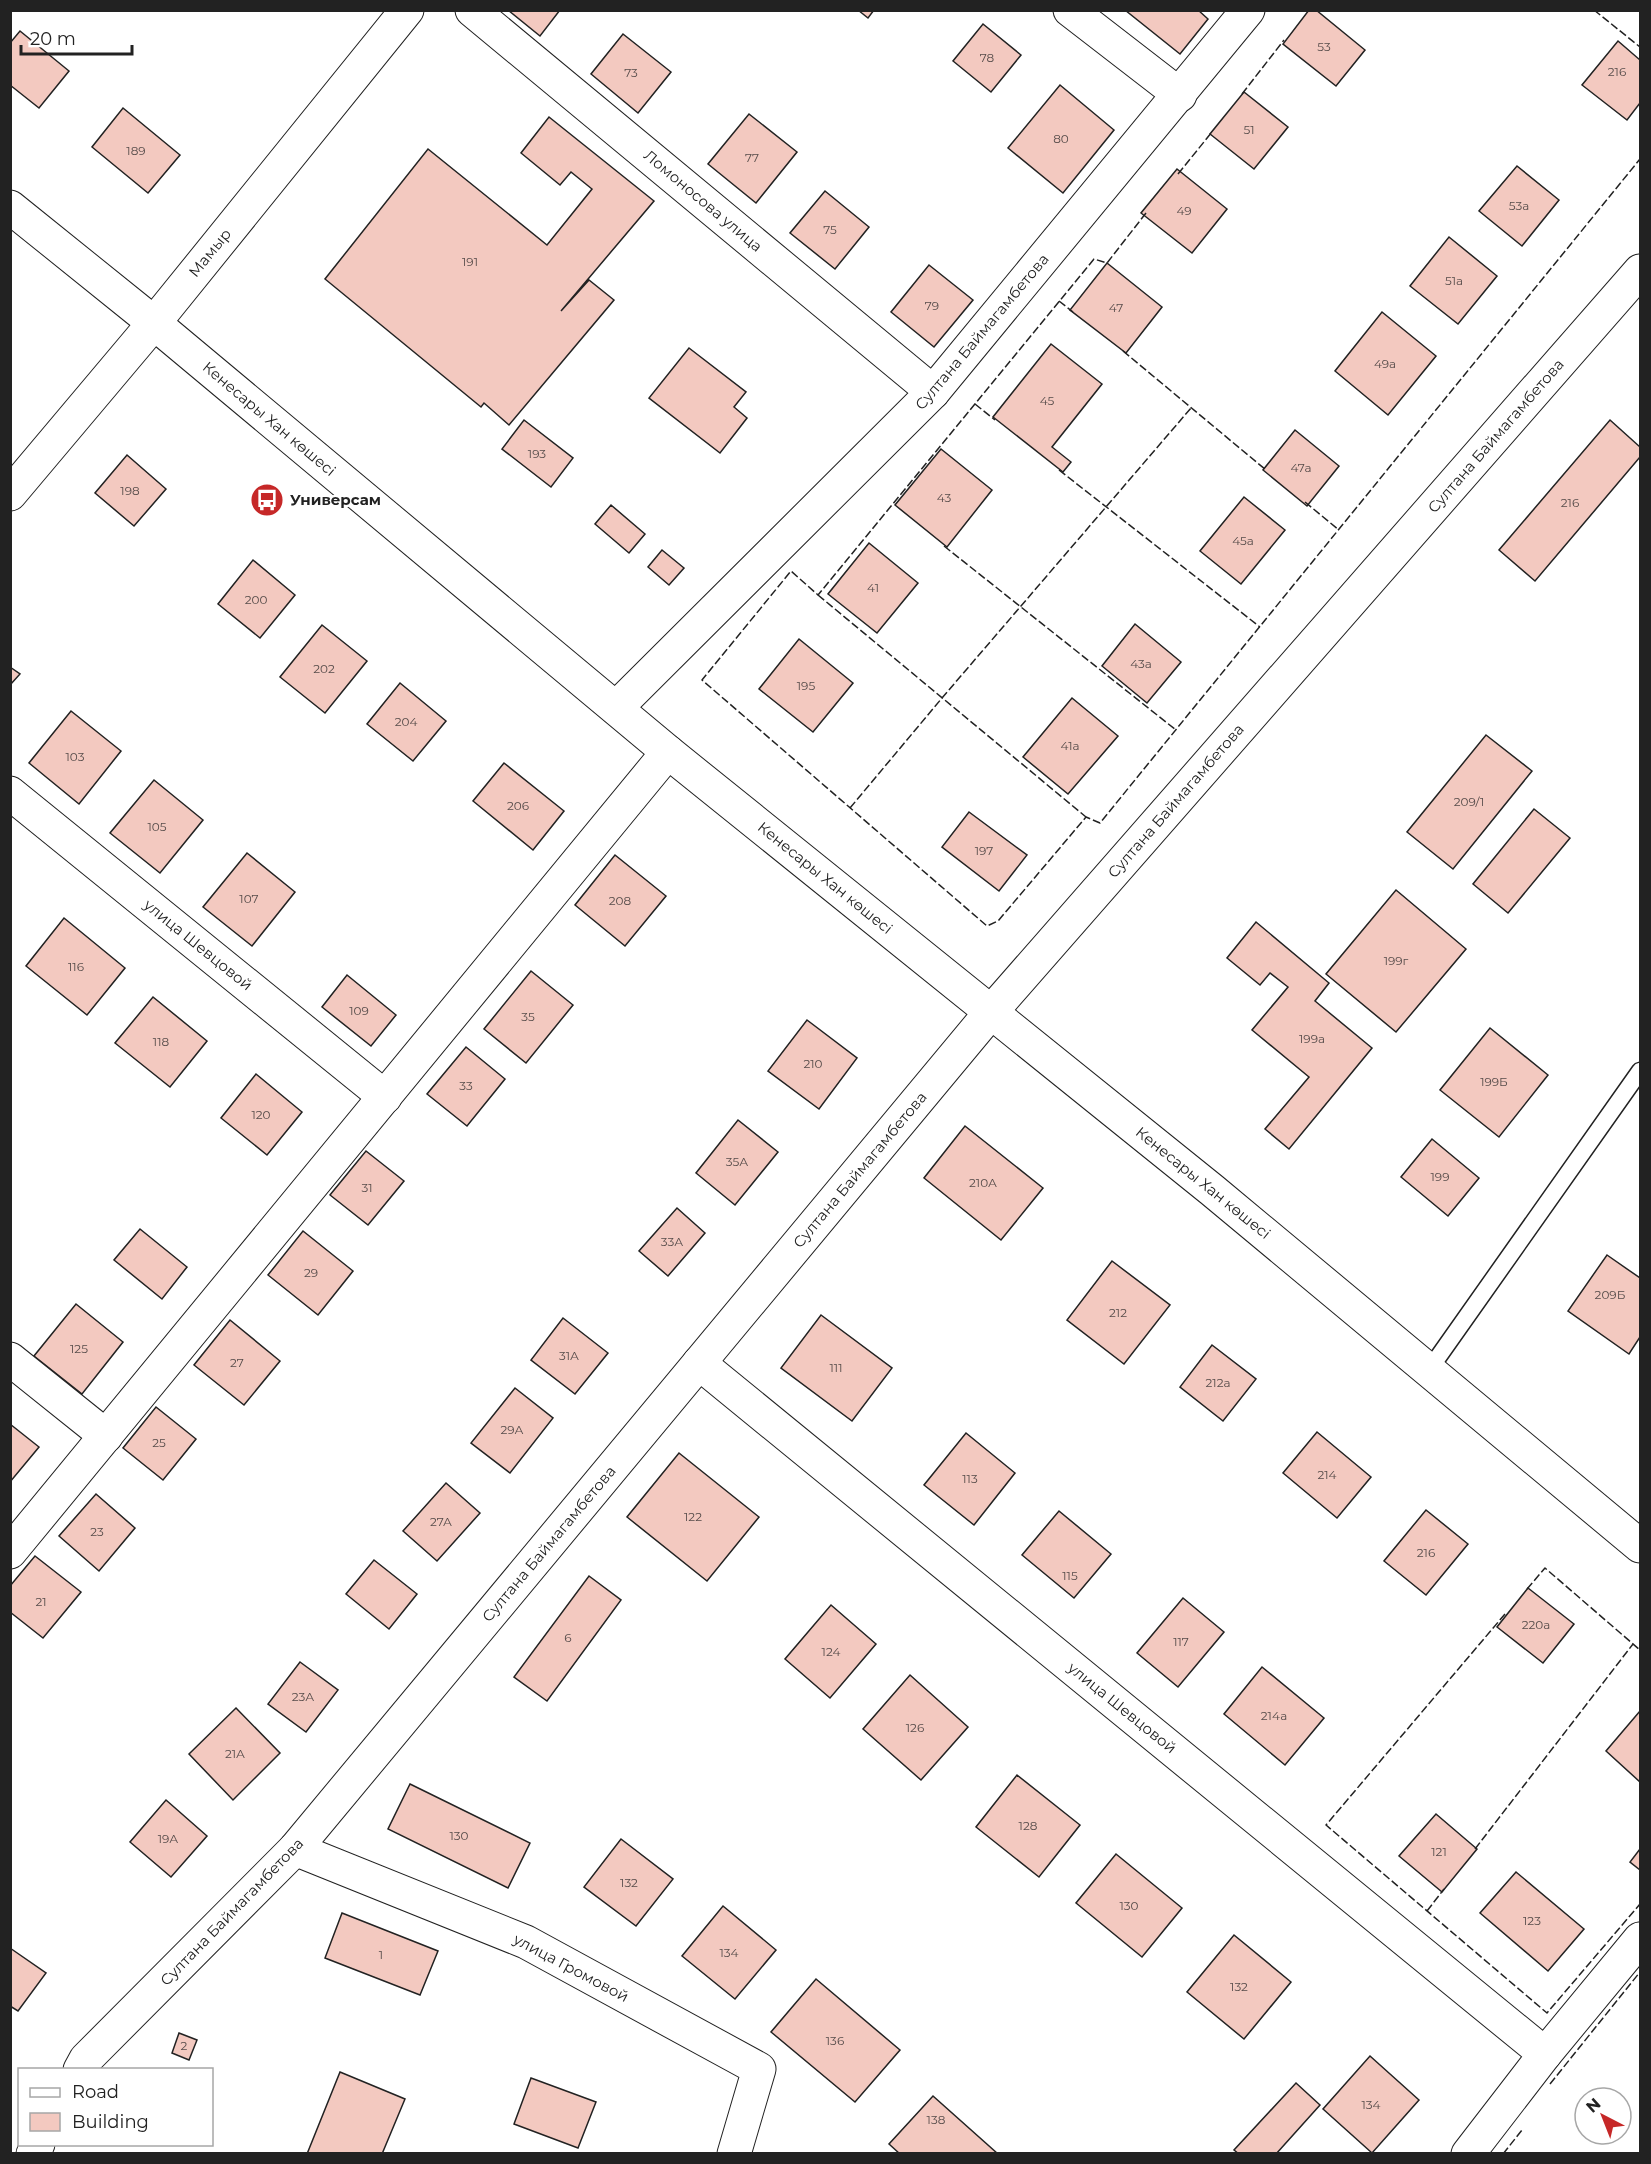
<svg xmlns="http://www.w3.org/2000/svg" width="1651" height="2164" font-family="Montserrat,sans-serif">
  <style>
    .building { fill: #f3c9c0; stroke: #222; stroke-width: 1.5 }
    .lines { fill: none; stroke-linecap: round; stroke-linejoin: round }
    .service-casing { stroke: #222; stroke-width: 19 }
    .minor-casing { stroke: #222; stroke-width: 35 }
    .secondary-casing { stroke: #222; stroke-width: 35 }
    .service { stroke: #fff; stroke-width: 16 }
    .minor { stroke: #fff; stroke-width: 33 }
    .secondary { stroke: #fff; stroke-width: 33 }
    .fence { stroke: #222; stroke-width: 1.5; stroke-dasharray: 8 3; stroke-linecap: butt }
    .labels { text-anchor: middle; stroke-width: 4.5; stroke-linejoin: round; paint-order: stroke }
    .number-label { font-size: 12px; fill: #564c4a }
    .street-label { font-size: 15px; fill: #222; stroke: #fff }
    .poi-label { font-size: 15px; font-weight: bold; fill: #222; stroke: #fff; text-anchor: start }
  </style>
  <rect width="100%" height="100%" fill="#fff"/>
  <!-- building -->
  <g class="building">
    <polygon points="508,10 560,10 540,36"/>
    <polygon points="858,10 874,10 868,18"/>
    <polygon points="1125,10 1198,10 1208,19 1180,54"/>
    <polygon points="1309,10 1316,10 1365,50 1336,86 1283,44"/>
    <polygon points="983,24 1021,55 991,92 953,61"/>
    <polygon points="20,31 69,71 39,108 10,85 10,43"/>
    <polygon points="623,34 671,72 638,113 591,74"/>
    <polygon points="1618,41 1640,60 1640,103 1627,120 1582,85"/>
    <polygon points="1060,85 1114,130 1063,193 1008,148"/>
    <polygon points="1244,92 1288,127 1254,169 1210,134"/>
    <polygon points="123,108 180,155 148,193 92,147"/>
    <polygon points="749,114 797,152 756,203 708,164"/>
    <polygon points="549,117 654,201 561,311 589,280 614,300 509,425 484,403 481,407 325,279 428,149 547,245 592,189 571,172 560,185 521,153"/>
    <polygon points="1517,166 1559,200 1522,246 1479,211"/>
    <polygon points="1177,169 1227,209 1192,253 1141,213"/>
    <polygon points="825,191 869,227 835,269 790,233"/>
    <polygon points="1449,237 1497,276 1458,324 1410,286"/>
    <polygon points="1107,263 1162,307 1126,353 1070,310"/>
    <polygon points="929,265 973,300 934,347 891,312"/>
    <polygon points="1382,312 1436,356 1388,415 1335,371"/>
    <polygon points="1051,344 1102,384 1052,447 1071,462 1063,472 993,417"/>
    <polygon points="689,348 746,392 734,407 747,418 720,453 649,398"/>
    <polygon points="524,420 573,458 551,487 502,449"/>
    <polygon points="1610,420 1640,447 1640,457 1535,581 1499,550"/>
    <polygon points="1295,430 1339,466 1307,506 1263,470"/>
    <polygon points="941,449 992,490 947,547 895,505"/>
    <polygon points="127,455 166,489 134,526 95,493"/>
    <polygon points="1244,497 1285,530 1241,584 1200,551"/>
    <polygon points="611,505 645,534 629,553 595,524"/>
    <polygon points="869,543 918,583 877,633 828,594"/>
    <polygon points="662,550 684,568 669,585 648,567"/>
    <polygon points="253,560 295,595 260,638 218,604"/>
    <polygon points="1135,624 1181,662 1147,703 1102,666"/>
    <polygon points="322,625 367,661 325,713 280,677"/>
    <polygon points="799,639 853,683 813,732 759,689"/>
    <polygon points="10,667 20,674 10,685"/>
    <polygon points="400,683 446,721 413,761 367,724"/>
    <polygon points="1072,698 1118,736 1068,794 1023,757"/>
    <polygon points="71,711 121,751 79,804 29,763"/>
    <polygon points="1486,735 1532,771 1453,869 1407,832"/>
    <polygon points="504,763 564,811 533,850 473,801"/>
    <polygon points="154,780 203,820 160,873 110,833"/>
    <polygon points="1534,809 1570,838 1508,913 1473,884"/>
    <polygon points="969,812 1027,855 999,891 942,847"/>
    <polygon points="247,853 295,892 252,946 203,907"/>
    <polygon points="615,855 666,896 625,946 575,905"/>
    <polygon points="1396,890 1466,949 1396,1032 1326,974"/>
    <polygon points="64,918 125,968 87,1015 26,966"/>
    <polygon points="1256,922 1329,983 1315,1001 1372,1048 1289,1149 1265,1129 1309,1077 1252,1030 1288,987 1270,973 1260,985 1227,958"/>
    <polygon points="531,971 573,1005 526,1063 484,1029"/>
    <polygon points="347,975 396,1015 371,1046 322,1007"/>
    <polygon points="153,997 207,1041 170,1087 115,1043"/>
    <polygon points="807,1020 857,1058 819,1109 768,1071"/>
    <polygon points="1490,1028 1548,1075 1499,1137 1440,1090"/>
    <polygon points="466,1047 505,1079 467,1126 427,1094"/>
    <polygon points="256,1074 302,1112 267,1155 221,1118"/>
    <polygon points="738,1120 778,1152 735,1205 696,1173"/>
    <polygon points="965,1126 1043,1188 1001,1240 924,1178"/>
    <polygon points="1432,1139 1479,1178 1448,1216 1401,1177"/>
    <polygon points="366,1151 404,1181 368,1225 330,1195"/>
    <polygon points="677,1208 705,1233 668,1276 639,1251"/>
    <polygon points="140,1229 187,1267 162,1299 114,1260"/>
    <polygon points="303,1231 353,1271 318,1315 268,1275"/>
    <polygon points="1607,1255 1640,1278 1640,1337 1629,1354 1568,1311"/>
    <polygon points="1112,1261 1170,1305 1124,1364 1067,1320"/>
    <polygon points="76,1304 123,1342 82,1394 34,1356"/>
    <polygon points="821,1315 892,1368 852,1421 781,1368"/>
    <polygon points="563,1318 608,1353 575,1394 531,1360"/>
    <polygon points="230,1320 280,1361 244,1405 194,1365"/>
    <polygon points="1212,1345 1256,1379 1223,1421 1180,1387"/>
    <polygon points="515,1388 553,1418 510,1473 471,1443"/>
    <polygon points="156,1407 196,1439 163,1480 123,1448"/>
    <polygon points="10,1424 39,1447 10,1482"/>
    <polygon points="1317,1432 1371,1477 1337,1518 1283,1473"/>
    <polygon points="966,1433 1015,1473 974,1525 924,1485"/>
    <polygon points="679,1453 759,1517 707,1581 627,1517"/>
    <polygon points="446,1483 480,1513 437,1561 403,1531"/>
    <polygon points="96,1494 135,1528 99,1571 59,1536"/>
    <polygon points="1426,1510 1468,1544 1426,1595 1384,1561"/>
    <polygon points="1059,1511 1111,1554 1074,1598 1022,1555"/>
    <polygon points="35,1556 81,1592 43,1638 10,1612 10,1586"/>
    <polygon points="374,1560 417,1594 389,1629 346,1594"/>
    <polygon points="589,1576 621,1600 547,1701 514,1677"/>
    <polygon points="1528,1588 1574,1624 1543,1663 1497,1627"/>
    <polygon points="1183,1598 1224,1632 1178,1687 1137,1653"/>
    <polygon points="831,1605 876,1644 830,1698 785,1659"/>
    <polygon points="300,1662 338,1690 306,1732 268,1704"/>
    <polygon points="1262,1667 1324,1718 1285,1765 1224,1714"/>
    <polygon points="910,1675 968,1727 921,1780 863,1729"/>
    <polygon points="236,1708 280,1753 233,1800 189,1754"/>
    <polygon points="1640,1711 1640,1782 1606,1751"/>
    <polygon points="1017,1775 1080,1825 1039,1877 976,1827"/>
    <polygon points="410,1784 530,1843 508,1888 388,1829"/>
    <polygon points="166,1800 207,1836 171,1877 130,1842"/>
    <polygon points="1436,1814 1477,1849 1442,1892 1399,1856"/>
    <polygon points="621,1839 673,1879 636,1926 584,1887"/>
    <polygon points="1640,1849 1640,1870 1630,1862"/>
    <polygon points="1116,1854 1182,1908 1142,1957 1076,1903"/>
    <polygon points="1516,1872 1584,1929 1548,1971 1480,1913"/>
    <polygon points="723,1906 776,1950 735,1999 682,1956"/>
    <polygon points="342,1913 438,1951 420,1995 325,1958"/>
    <polygon points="1234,1935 1291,1982 1244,2039 1187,1992"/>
    <polygon points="10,1948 46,1973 18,2011 10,2006"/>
    <polygon points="816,1979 900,2050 855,2102 771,2032"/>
    <polygon points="179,2033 197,2040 189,2060 172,2053"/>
    <polygon points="1370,2056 1419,2100 1372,2153 1323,2109"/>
    <polygon points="340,2072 405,2099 382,2154 307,2154"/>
    <polygon points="531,2078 596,2102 578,2148 514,2124"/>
    <polygon points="1296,2083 1320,2105 1276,2154 1239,2154 1234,2150"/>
    <polygon points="933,2096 998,2154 900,2154 889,2144"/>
  </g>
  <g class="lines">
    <defs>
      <polyline id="service" points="1429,1370 1640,1071"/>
      <g id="minor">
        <polyline points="472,10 933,392"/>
        <polyline points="1070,10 1180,95"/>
        <polyline points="10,494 154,323 407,10"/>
        <polyline points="616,708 933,392 1248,10"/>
        <polyline points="10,793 385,1097"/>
        <polyline points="10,1359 106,1436"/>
        <polyline points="699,1363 1545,2054"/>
        <polyline points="10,1552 668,752"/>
        <polyline points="295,1849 526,1942 759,2069 734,2154"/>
        <polyline points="80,2070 86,2059 295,1849 991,1012 1640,271"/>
        <polyline points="33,2154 38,2144"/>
        <polyline points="1468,2154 1545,2054 1640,1939"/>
      </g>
      <polyline id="secondary" points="10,207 154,323 668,752 1212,1190 1640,1546"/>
    </defs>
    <!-- service casing -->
    <use href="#service" class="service-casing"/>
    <!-- minor casing -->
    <use href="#minor" class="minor-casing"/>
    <!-- secondary casing -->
    <use href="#secondary" class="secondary-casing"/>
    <!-- service -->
    <use href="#service" class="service"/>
    <!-- minor -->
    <use href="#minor" class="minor"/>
    <!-- secondary -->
    <use href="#secondary" class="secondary"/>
    <!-- fence -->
    <g class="fence">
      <polyline points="1594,10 1640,47"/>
      <polyline points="1242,94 1284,40"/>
      <polyline points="1178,174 1212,132"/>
      <polyline points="1146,213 1107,263 1094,259 818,595 791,571 702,680 987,926 998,921 1086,817 1100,823 1640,159"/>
      <polyline points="1059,301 1073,312"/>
      <polyline points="1123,351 1266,470"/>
      <polyline points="975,404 995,420"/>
      <polyline points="1059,470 1260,627"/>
      <polyline points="1305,502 1339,530"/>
      <polyline points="944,546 1176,730"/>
      <polyline points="818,595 1086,817"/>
      <polyline points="850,808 942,698 1191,408"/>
      <polyline points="1527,1589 1545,1568 1640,1650"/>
      <polyline points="1505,1614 1326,1825 1547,2013 1640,1904"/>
      <polyline points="1475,1849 1633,1644"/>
      <polyline points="1427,1911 1444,1889"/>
      <polyline points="1550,2084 1640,1972"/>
      <polyline points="1503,2154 1522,2130"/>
    </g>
  </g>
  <!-- icons -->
  <defs>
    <symbol id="bus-disc" viewBox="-11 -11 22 22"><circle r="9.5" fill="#c62828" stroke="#fff"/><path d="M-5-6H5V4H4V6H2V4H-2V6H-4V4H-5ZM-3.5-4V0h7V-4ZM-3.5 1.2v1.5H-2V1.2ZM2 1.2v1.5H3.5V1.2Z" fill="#fff"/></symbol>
  </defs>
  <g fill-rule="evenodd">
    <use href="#bus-disc" x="248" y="481" width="38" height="38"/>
  </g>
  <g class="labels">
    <!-- number labels -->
    <g class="number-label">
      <text x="1324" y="51">53</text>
      <text x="987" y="62">78</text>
      <text x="1617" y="76">216</text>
      <text x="631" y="77">73</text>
      <text x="1249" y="134">51</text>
      <text x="1061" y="143">80</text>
      <text x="136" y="155">189</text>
      <text x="752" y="162">77</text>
      <text x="1519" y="210">53а</text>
      <text x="1184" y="215">49</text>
      <text x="830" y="234">75</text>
      <text x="470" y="266">191</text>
      <text x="1454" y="285">51а</text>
      <text x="932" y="310">79</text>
      <text x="1116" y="312">47</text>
      <text x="1385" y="368">49а</text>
      <text x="1047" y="405">45</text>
      <text x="537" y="458">193</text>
      <text x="1301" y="472">47а</text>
      <text x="130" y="495">198</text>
      <text x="944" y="502">43</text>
      <text x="1570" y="507">216</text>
      <text x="1243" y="545">45а</text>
      <text x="873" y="592">41</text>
      <text x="256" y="604">200</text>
      <text x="1141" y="668">43а</text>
      <text x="324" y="673">202</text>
      <text x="806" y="690">195</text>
      <text x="406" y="726">204</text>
      <text x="1070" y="750">41а</text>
      <text x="75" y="761">103</text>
      <text x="1469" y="806">209/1</text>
      <text x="518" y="810">206</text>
      <text x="157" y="831">105</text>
      <text x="984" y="855">197</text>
      <text x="249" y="903">107</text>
      <text x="620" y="905">208</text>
      <text x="1396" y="965">199г</text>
      <text x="76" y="971">116</text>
      <text x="359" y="1015">109</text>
      <text x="528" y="1021">35</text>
      <text x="1312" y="1043">199а</text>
      <text x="161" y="1046">118</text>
      <text x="813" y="1068">210</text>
      <text x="1494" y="1086">199Б</text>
      <text x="466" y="1090">33</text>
      <text x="261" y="1119">120</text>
      <text x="737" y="1166">35А</text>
      <text x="1440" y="1181">199</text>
      <text x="983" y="1187">210А</text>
      <text x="367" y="1192">31</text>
      <text x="672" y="1246">33А</text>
      <text x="311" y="1277">29</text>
      <text x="1610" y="1299">209Б</text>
      <text x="1118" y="1317">212</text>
      <text x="79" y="1353">125</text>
      <text x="569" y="1360">31А</text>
      <text x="237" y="1367">27</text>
      <text x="836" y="1372">111</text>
      <text x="1218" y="1387">212а</text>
      <text x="512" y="1434">29А</text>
      <text x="159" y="1447">25</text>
      <text x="1327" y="1479">214</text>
      <text x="970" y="1483">113</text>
      <text x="693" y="1521">122</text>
      <text x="441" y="1526">27А</text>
      <text x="97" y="1536">23</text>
      <text x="1426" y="1557">216</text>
      <text x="1070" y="1580">115</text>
      <text x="41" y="1606">21</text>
      <text x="1536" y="1629">220а</text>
      <text x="568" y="1642">6</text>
      <text x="1181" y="1646">117</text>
      <text x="831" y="1656">124</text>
      <text x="303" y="1701">23А</text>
      <text x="1274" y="1720">214а</text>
      <text x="915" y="1732">126</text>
      <text x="235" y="1758">21А</text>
      <text x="1028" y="1830">128</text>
      <text x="459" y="1840">130</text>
      <text x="168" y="1843">19А</text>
      <text x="1439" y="1856">121</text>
      <text x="629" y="1887">132</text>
      <text x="1129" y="1910">130</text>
      <text x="1532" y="1925">123</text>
      <text x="729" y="1957">134</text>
      <text x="381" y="1959">1</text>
      <text x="1239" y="1991">132</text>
      <text x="835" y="2045">136</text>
      <text x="184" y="2050">2</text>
      <text x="1371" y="2109">134</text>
      <text x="936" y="2124">138</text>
    </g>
    <!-- street labels -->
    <g class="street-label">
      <text transform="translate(703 201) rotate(40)" y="5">Ломоносова улица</text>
      <text transform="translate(210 253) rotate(-51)" y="5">Мамыр</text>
      <text transform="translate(982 332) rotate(-50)" y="5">Султана Баймагамбетова</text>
      <text transform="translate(269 419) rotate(40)" y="5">Кенесары Хан көшесі</text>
      <text transform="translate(1496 436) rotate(-49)" y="5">Султана Баймагамбетова</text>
      <text transform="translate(1176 801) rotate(-49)" y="5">Султана Баймагамбетова</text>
      <text transform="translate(825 878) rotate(39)" y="5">Кенесары Хан көшесі</text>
      <text transform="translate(198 945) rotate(39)" y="5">улица Шевцовой</text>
      <text transform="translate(860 1170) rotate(-50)" y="5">Султана Баймагамбетова</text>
      <text transform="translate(1203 1183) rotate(39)" y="5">Кенесары Хан көшесі</text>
      <text transform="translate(549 1544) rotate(-50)" y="5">Султана Баймагамбетова</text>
      <text transform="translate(1122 1708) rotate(39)" y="5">улица Шевцовой</text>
      <text transform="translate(232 1912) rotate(-46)" y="5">Султана Баймагамбетова</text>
      <text transform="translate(571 1968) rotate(28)" y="5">улица Громовой</text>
    </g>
    <!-- poi labels -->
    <g class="poi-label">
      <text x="290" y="505">Универсам</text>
    </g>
  </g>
  <!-- border -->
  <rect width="1651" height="2164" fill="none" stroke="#222222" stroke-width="24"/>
  <!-- legend -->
  <rect x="18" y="2068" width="195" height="78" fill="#ffffff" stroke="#a7a7a7" stroke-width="1.5"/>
  <rect x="30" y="2088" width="30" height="9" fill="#ffffff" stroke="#a7a7a7" stroke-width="1.5"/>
  <text x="72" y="2098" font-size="18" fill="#222222">Road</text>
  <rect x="30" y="2113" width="30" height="18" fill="#f3c9c0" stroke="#a7a7a7" stroke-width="1.5"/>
  <text x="72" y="2128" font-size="18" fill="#222222">Building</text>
  <!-- north arrow -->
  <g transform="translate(1603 2116) rotate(318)"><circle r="28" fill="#ffffff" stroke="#a7a7a7" stroke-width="1.5"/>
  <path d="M0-4.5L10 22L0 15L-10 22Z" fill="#c62828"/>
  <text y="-9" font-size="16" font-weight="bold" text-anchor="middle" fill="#222222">N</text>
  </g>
  <!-- scale -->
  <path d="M21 45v9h111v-9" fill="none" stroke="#222222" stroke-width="3"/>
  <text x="30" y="45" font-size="18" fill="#222222" stroke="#ffffff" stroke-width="4.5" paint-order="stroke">20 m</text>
</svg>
